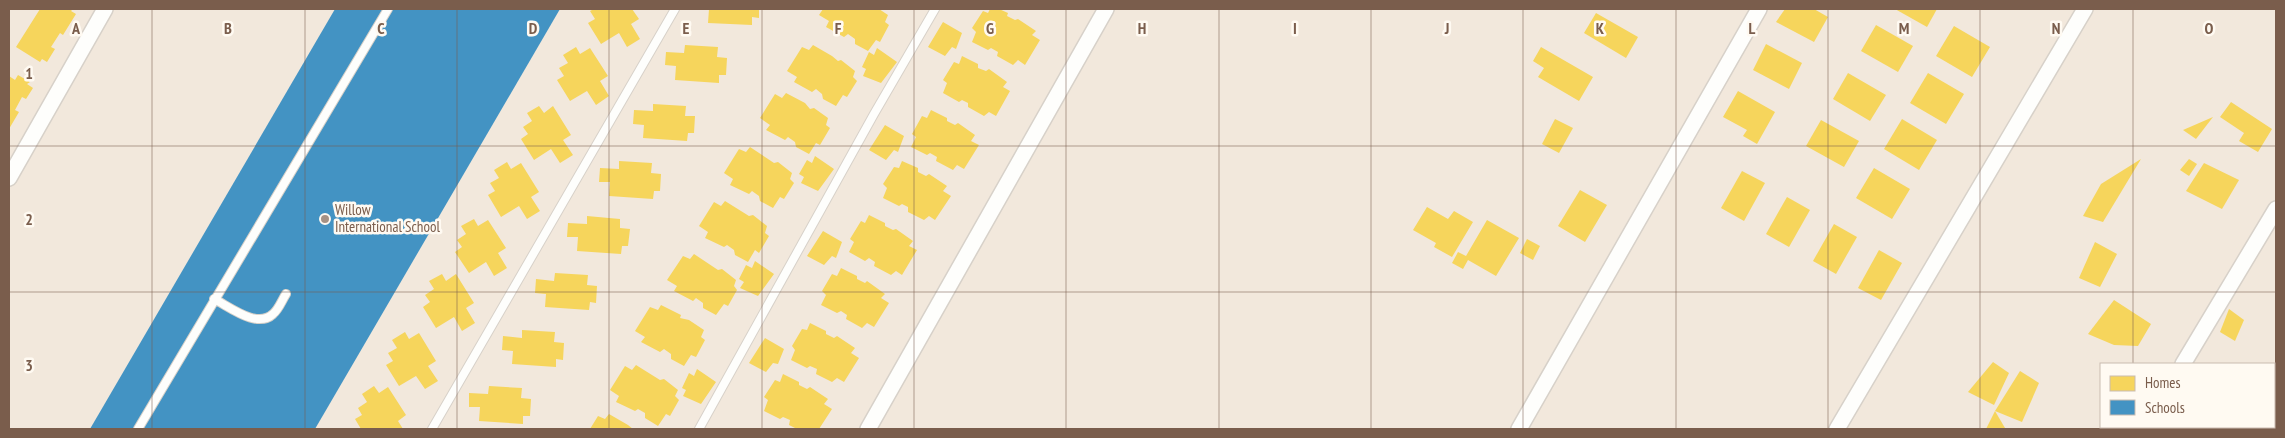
<svg xmlns="http://www.w3.org/2000/svg" width="2285" height="438" font-family="'PT Sans Narrow',sans-serif">
  <style>
    .residential { fill: #f2e8dc; fill-rule: evenodd }
    .homes { fill: #f6d55c }
    .schools { fill: #4393c3 }
    .lines { fill: none; stroke-linecap: round; stroke-linejoin: round }
    .service-casing { stroke: #d7d1c9; stroke-width: 10 }
    .minor-casing { stroke: #d7d1c9; stroke-width: 18 }
    .service { stroke: #fefefc; stroke-width: 8 }
    .minor { stroke: #fefefc; stroke-width: 15 }
    .grid { fill: none; stroke: #7a5d4c; stroke-width: 1; stroke-opacity: 0.55 }
    .poi-dot { fill: #a69285; stroke: #fffaf2; stroke-width: 2 }
    .labels { text-anchor: middle; stroke-width: 5; stroke-linejoin: round; paint-order: stroke }
    .poi-label { font-size: 15px; fill: #7a5d4c; stroke: #fffaf2; text-anchor: start }
    .grid-label { font-size: 16px; text-anchor: middle; font-weight: bold; fill: #7a5d4c; stroke: #fffaf2; stroke-width: 5; stroke-linejoin: round; paint-order: stroke }
  </style>
  <rect width="100%" height="100%" fill="#f9f5ee"/>
  <!-- residential -->
  <path class="residential" d="M9,9H2276V429H9ZM2101,364H2274V427H2101Z"/>
  <!-- homes -->
  <g class="homes">
    <polygon points="40,9 73,9 71,11 76,14 63,35 60,33 51,47 55,49 47,62 42,59 40,62 16,47"/>
    <polygon points="594,9 632,9 639,19 631,24 640,39 627,47 619,33 601,44 588,23 595,19 590,11"/>
    <polygon points="709,9 759,9 759,18 752,17 752,25 708,23"/>
    <polygon points="823,9 879,9 888,15 885,22 889,25 880,42 876,40 868,51 855,44 855,39 848,34 844,37 826,27 829,21 819,15"/>
    <polygon points="990,9 999,9 1008,13 1007,16 1015,20 1018,19 1036,31 1032,35 1040,40 1025,65 1018,60 1013,65 997,56 998,52 991,48 988,50 972,42 976,32 972,28 983,11 988,13"/>
    <polygon points="1785,9 1814,9 1828,17 1814,42 1776,22"/>
    <polygon points="1895,9 1937,9 1927,27"/>
    <polygon points="1596,13 1638,37 1626,58 1584,33"/>
    <polygon points="943,22 962,33 956,49 952,47 945,56 928,47"/>
    <polygon points="1876,25 1913,46 1898,72 1861,51"/>
    <polygon points="1954,26 1990,47 1972,77 1936,56"/>
    <polygon points="1766,44 1802,63 1789,89 1753,70"/>
    <polygon points="685,45 718,47 717,57 727,58 726,75 719,75 719,83 675,80 676,66 665,65 666,52 684,53"/>
    <polygon points="813,45 832,56 838,61 841,60 855,71 853,77 857,81 847,97 843,95 836,106 823,99 822,94 816,89 812,92 794,82 797,77 787,71 802,47 809,50"/>
    <polygon points="576,47 580,54 590,48 608,76 600,81 609,96 596,105 587,91 570,101 557,80 564,76 559,68 568,63 563,55"/>
    <polygon points="1541,47 1593,77 1579,101 1538,77 1544,68 1533,61"/>
    <polygon points="877,48 897,62 881,83 863,76 866,69 862,67 869,52 874,55"/>
    <polygon points="962,56 978,64 978,68 986,71 989,69 1007,82 1003,87 1010,91 996,116 989,112 984,116 968,107 968,103 962,100 959,102 943,93 947,83 943,80 954,62 959,64"/>
    <polygon points="1848,73 1886,95 1870,121 1833,99"/>
    <polygon points="1928,73 1964,94 1946,124 1910,103"/>
    <polygon points="18,75 30,82 27,84 33,88 26,99 22,97 15,110 19,112 9,129 9,76 15,80"/>
    <polygon points="1738,91 1775,112 1757,144 1743,136 1747,130 1723,117"/>
    <polygon points="786,93 805,103 810,109 814,108 828,118 826,125 830,128 820,145 816,143 809,154 796,147 795,142 788,137 785,140 766,130 770,125 760,118 775,94 782,98"/>
    <polygon points="2231,102 2272,129 2258,152 2239,141 2244,133 2220,117"/>
    <polygon points="653,104 686,106 685,116 695,116 694,133 688,133 687,141 643,138 644,125 633,124 634,110 653,111"/>
    <polygon points="539,106 544,113 553,106 571,135 563,140 573,155 560,163 551,149 534,160 521,139 528,134 523,127 532,121 527,113"/>
    <polygon points="931,110 947,118 947,121 955,125 958,123 975,135 971,141 979,145 964,169 957,165 953,170 936,161 937,157 930,153 927,155 911,147 916,137 912,134 922,116 927,118"/>
    <polygon points="2213,117 2196,139 2183,130"/>
    <polygon points="1555,119 1573,128 1559,153 1542,144"/>
    <polygon points="1902,119 1937,140 1919,170 1884,149"/>
    <polygon points="1821,120 1859,141 1844,167 1806,146"/>
    <polygon points="885,125 904,136 898,152 894,150 886,160 869,150"/>
    <polygon points="750,147 774,163 778,162 792,173 790,179 794,183 784,199 780,197 773,208 760,201 759,196 752,191 749,194 730,185 733,179 724,173 739,149 746,152"/>
    <polygon points="815,156 834,169 818,191 801,183 804,177 799,174 807,160 812,163"/>
    <polygon points="2141,159 2103,222 2083,216 2101,184"/>
    <polygon points="2189,159 2197,164 2189,176 2180,170"/>
    <polygon points="619,161 652,163 651,173 661,174 660,191 654,191 653,199 609,196 610,182 599,182 600,168 619,169"/>
    <polygon points="902,161 918,168 918,172 926,176 929,174 947,186 943,191 951,196 935,220 929,216 924,220 908,212 908,207 902,204 899,206 883,198 887,188 883,184 894,167 899,168"/>
    <polygon points="507,162 511,169 521,163 539,192 531,197 540,211 527,219 519,206 501,217 488,195 495,191 490,183 499,178 494,170"/>
    <polygon points="2204,163 2239,180 2222,209 2186,191"/>
    <polygon points="1874,168 1910,189 1892,219 1856,198"/>
    <polygon points="1742,171 1765,183 1744,221 1721,208"/>
    <polygon points="1580,190 1607,205 1585,242 1558,226"/>
    <polygon points="1787,197 1810,210 1789,247 1766,234"/>
    <polygon points="725,201 749,216 753,215 767,226 765,233 769,236 759,253 755,250 748,262 735,255 734,250 727,245 724,247 705,238 708,232 699,226 714,202 721,206"/>
    <polygon points="1427,207 1448,219 1454,211 1473,222 1452,257 1434,247 1436,243 1413,230"/>
    <polygon points="869,215 885,223 885,226 893,230 896,229 913,241 909,246 917,250 902,275 896,271 891,275 874,266 875,262 869,258 865,261 849,252 854,242 850,239 861,221 865,223"/>
    <polygon points="587,216 620,219 620,228 630,229 628,246 622,246 621,254 577,251 578,237 567,237 568,223 587,224"/>
    <polygon points="474,219 478,226 488,220 506,248 498,253 507,268 494,276 486,262 469,273 455,252 462,247 457,240 466,234 461,226"/>
    <polygon points="1487,220 1519,238 1496,276 1468,260 1463,269 1452,263 1458,252 1466,256"/>
    <polygon points="1834,224 1857,237 1836,274 1813,261"/>
    <polygon points="823,231 842,242 836,258 832,256 824,265 807,256"/>
    <polygon points="1527,239 1540,246 1533,260 1520,253"/>
    <polygon points="2095,242 2117,254 2100,287 2079,278"/>
    <polygon points="1879,250 1902,263 1881,300 1858,288"/>
    <polygon points="694,254 718,270 722,269 736,280 734,286 737,290 728,306 724,304 716,315 703,308 703,303 696,298 693,301 674,291 677,286 667,280 683,256 690,259"/>
    <polygon points="755,261 774,274 758,296 740,288 744,282 739,279 746,265 752,268"/>
    <polygon points="841,268 857,276 857,279 865,283 867,281 885,294 881,298 889,303 874,327 867,323 862,328 846,319 847,315 841,311 837,313 821,305 826,295 822,291 832,274 837,276"/>
    <polygon points="555,273 588,275 587,285 597,286 596,303 590,302 589,310 545,307 546,294 535,293 536,279 554,281"/>
    <polygon points="442,274 446,281 456,274 474,303 466,308 475,323 462,331 454,317 436,328 423,307 430,302 425,295 434,289 429,281"/>
    <polygon points="2114,300 2151,324 2138,346 2114,345 2088,334"/>
    <polygon points="661,305 681,315 680,318 689,320 704,330 701,337 705,340 696,357 691,355 684,366 671,359 671,354 664,349 660,352 641,342 645,337 635,331 650,307 658,310"/>
    <polygon points="2229,309 2244,320 2235,341 2220,332"/>
    <polygon points="810,323 826,331 826,334 834,338 837,336 855,348 851,353 859,358 844,382 837,378 832,382 816,374 817,369 810,366 807,368 791,360 795,350 792,346 802,329 807,330"/>
    <polygon points="522,330 555,332 554,342 564,343 563,360 556,359 556,367 512,364 513,351 502,350 503,336 522,338"/>
    <polygon points="405,332 409,339 419,333 436,361 428,366 438,381 425,389 416,376 399,386 386,365 393,361 388,353 397,348 392,340"/>
    <polygon points="765,338 784,349 778,364 773,363 766,372 749,363"/>
    <polygon points="1993,362 2009,373 1994,405 1968,392"/>
    <polygon points="636,365 660,380 664,379 678,390 675,396 679,400 670,416 666,414 658,426 645,418 645,413 638,409 635,411 616,402 619,396 610,390 625,366 632,370"/>
    <polygon points="697,369 716,382 701,404 683,396 686,390 682,388 689,373 694,376"/>
    <polygon points="2020,371 2039,383 2022,422 1995,411"/>
    <polygon points="783,374 799,382 799,385 807,389 810,387 828,399 824,404 832,409 819,429 797,429 789,425 790,420 783,417 780,419 764,411 768,400 764,397 775,380 780,382"/>
    <polygon points="374,386 379,393 388,387 406,415 398,421 403,429 361,429 355,419 362,415 358,408 367,402 362,394"/>
    <polygon points="489,386 522,388 521,398 531,399 530,416 523,416 523,424 479,421 480,407 469,407 469,393 488,394"/>
    <polygon points="2276,394 2276,429 2273,429 2268,427 2274,427 2274,398"/>
    <polygon points="1995,411 2005,428 1986,429"/>
    <polygon points="609,414 628,425 633,429 590,429 598,416 605,419"/>
  </g>
  <!-- schools -->
  <polygon class="schools" points="335,9 560,9 315,429 90,429"/>
  <g class="lines">
    <defs>
      <g id="service">
        <path d="M214,299C230,307 257,329 273,314C279,309 282,300 286,294"/>
        <polyline points="138,429 388,9"/>
        <polyline points="432,429 675,9"/>
        <polyline points="699,429 874,114 935,9"/>
      </g>
      <g id="minor">
        <polyline points="9,178 105,9"/>
        <polyline points="2183,364 2276,209"/>
        <polyline points="868,429 1106,9"/>
        <polyline points="1519,429 1759,9"/>
        <polyline points="1837,429 2085,9"/>
        <polyline points="2144,429 2146,427"/>
      </g>
    </defs>
    <!-- service casing -->
    <use href="#service" class="service-casing"/>
    <!-- minor casing -->
    <use href="#minor" class="minor-casing"/>
    <!-- service -->
    <use href="#service" class="service"/>
    <!-- minor -->
    <use href="#minor" class="minor"/>
  </g>
  <!-- grid -->
  <path class="grid" d="M152,9V429M305,9V429M457,9V429M609,9V429M762,9V429M914,9V429M1066,9V429M1219,9V429M1371,9V429M1523,9V429M1676,9V429M1828,9V429M1980,9V429M2133,9V364M9,146H2276M9,292H2276M2133,427V429"/>
  <!-- markers -->
  <circle class="poi-dot" cx="325" cy="219" r="5"/>
  <g class="labels">
    <!-- poi labels -->
    <g class="poi-label">
      <text x="335" y="215">Willow<tspan x="335" dy="17">International School</tspan></text>
    </g>
  </g>
  <g class="grid-label">
    <text x="76" y="34">A</text>
    <text x="228" y="34">B</text>
    <text x="381" y="34">C</text>
    <text x="533" y="34">D</text>
    <text x="686" y="34">E</text>
    <text x="838" y="34">F</text>
    <text x="990" y="34">G</text>
    <text x="1142" y="34">H</text>
    <text x="1295" y="34">I</text>
    <text x="1447" y="34">J</text>
    <text x="1600" y="34">K</text>
    <text x="1752" y="34">L</text>
    <text x="1904" y="34">M</text>
    <text x="2056" y="34">N</text>
    <text x="2209" y="34">O</text>
    <text x="29" y="79">1</text>
    <text x="29" y="225">2</text>
    <text x="29" y="371">3</text>
  </g>
  <!-- border -->
  <rect width="2285" height="438" fill="none" stroke="#7a5d4c" stroke-width="20"/>
  <!-- legend -->
  <rect x="2100" y="363" width="175" height="65" fill="#fffaf2" stroke="#cabbb0"/>
  <rect x="2110" y="376" width="25" height="15" fill="#f6d55c" stroke="#cabbb0"/>
  <text x="2145" y="388" font-size="15" fill="#7a5d4c">Homes</text>
  <rect x="2110" y="400" width="25" height="15" fill="#4393c3" stroke="#cabbb0"/>
  <text x="2145" y="413" font-size="15" fill="#7a5d4c">Schools</text>
</svg>
